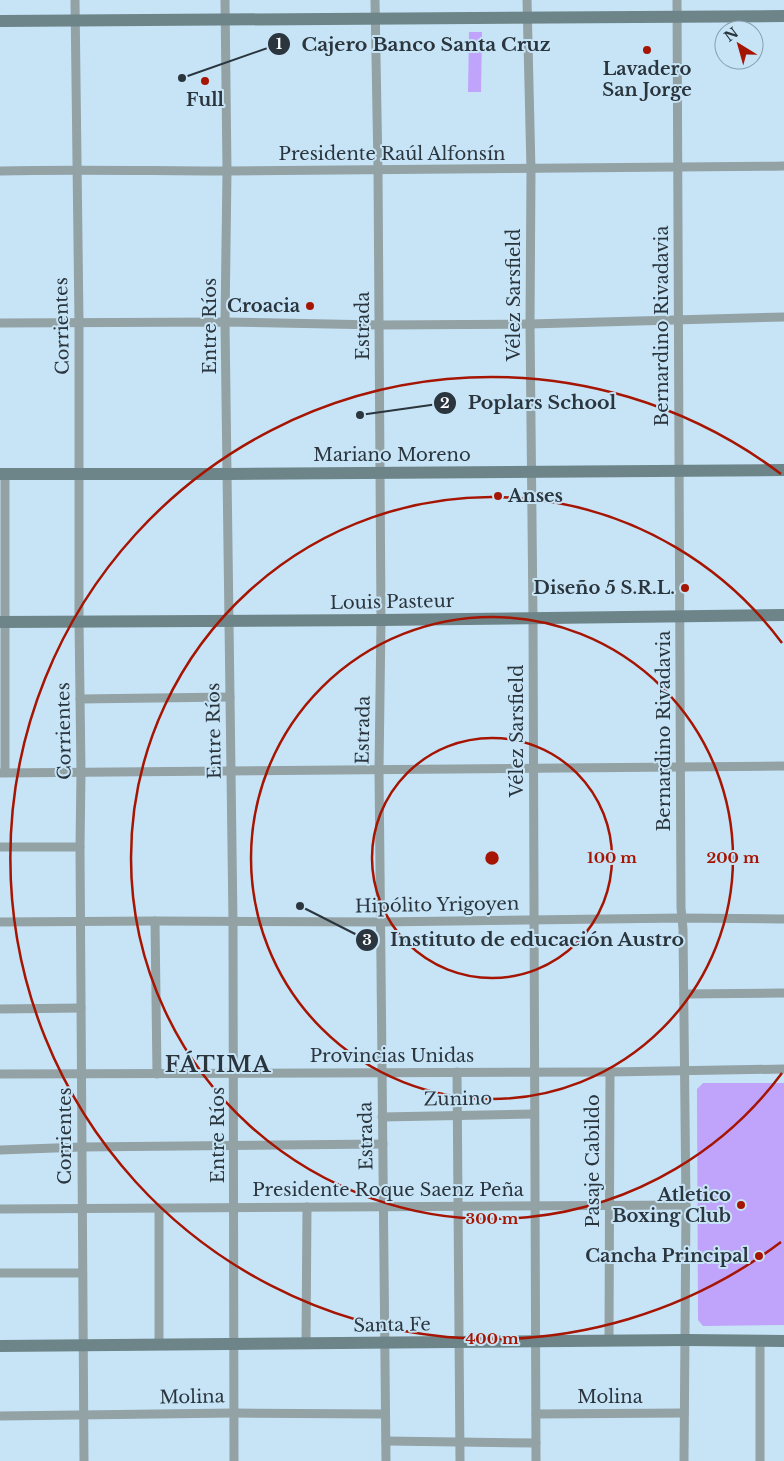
<svg xmlns="http://www.w3.org/2000/svg" width="784" height="1461" font-family="'Libre Baskerville',serif">
  <style>
    .green { fill: #c0a3fb }
    .lines { fill: none; stroke-linecap: round; stroke-linejoin: round }
    .street { stroke: #93a2a5; stroke-width: 9 }
    .secondary { stroke: #6d8588; stroke-width: 12 }
    .ring { fill: none; stroke: #a61402; stroke-width: 2.5 }
    .poi-dot { fill: #a61402; stroke: #c7e4f7; stroke-width: 2 }
    .labels { text-anchor: middle; stroke-width: 4; stroke-linejoin: round; paint-order: stroke }
    .poi-label { font-size: 18px; font-weight: bold; fill: #2a353d; stroke: #c7e4f7; text-anchor: end }
    .street-label { font-size: 18px; fill: #2a353d; stroke: #c7e4f7 }
    .district-label { font-size: 22px; font-weight: bold; letter-spacing: 1px; fill: #2a353d; stroke: #c7e4f7 }
    .centre { fill: #a61402; stroke: #c7e4f7; stroke-width: 2.5 }
    .ring-label { font-size: 15px; text-anchor: middle; font-weight: bold; fill: #a61402; stroke: #c7e4f7; stroke-width: 4; stroke-linejoin: round; paint-order: stroke }
    .leader { fill: none; stroke: #2a353d; stroke-width: 2 }
    .callout-dot { fill: #2a353d; stroke: #c7e4f7; stroke-width: 2 }
    .mark-label { font-size: 15px; text-anchor: middle; font-weight: bold; fill: #fff }
    .callout-label { font-size: 19px; text-anchor: middle; font-weight: bold; fill: #2a353d; stroke: #c7e4f7; stroke-width: 4; stroke-linejoin: round; paint-order: stroke }
  </style>
  <rect width="100%" height="100%" fill="#c7e4f7"/>
  <!-- green -->
  <g class="green">
    <polygon points="469,32 482,32 481,92 468,92"/>
    <polygon points="703,1083 784,1083 784,1325 703,1326 698,1320 697,1089"/>
  </g>
  <g class="lines">
    <!-- street -->
    <g class="street">
      <polyline points="75,0 79,322 79,621 81,772 80,847 84,1461"/>
      <polyline points="225,0 227,171 225,322 233,922 234,1461"/>
      <polyline points="375,0 378,170 381,620 379,770 386,1461"/>
      <polyline points="527,0 531,170 530,324 533,618 536,1461"/>
      <polyline points="677,0 681,908 683,929 686,1205 684,1461"/>
      <path d="M0,171C76,169 152,171 228,171C414,171 599,169 784,166"/>
      <polyline points="0,323 225,322 379,325 530,324 784,317"/>
      <polyline points="5,474 5,772"/>
      <polyline points="80,699 230,697"/>
      <polyline points="0,773 784,766"/>
      <polyline points="0,847 80,847"/>
      <polyline points="155,921 157,1074"/>
      <polyline points="0,922 155,921 381,922 682,918 784,919"/>
      <polyline points="684,994 784,993"/>
      <polyline points="0,1009 81,1008"/>
      <polyline points="457,1072 460,1461"/>
      <polyline points="0,1074 610,1072 784,1069"/>
      <polyline points="382,1117 534,1114"/>
      <polyline points="0,1150 82,1147 383,1144"/>
      <polyline points="159,1208 159,1345"/>
      <polyline points="0,1209 686,1205"/>
      <polyline points="0,1273 82,1273"/>
      <polyline points="609,1340 610,1072"/>
      <polyline points="306,1344 307,1207"/>
      <polyline points="536,1414 684,1413"/>
      <polyline points="0,1416 234,1413 385,1414"/>
      <polyline points="386,1441 536,1443"/>
      <polyline points="760,1461 760,1341"/>
    </g>
    <!-- secondary -->
    <g class="secondary">
      <polyline points="0,21 784,16"/>
      <polyline points="0,474 228,474 784,470"/>
      <polyline points="0,622 381,620 784,615"/>
      <polyline points="0,1346 686,1340 784,1341"/>
    </g>
  </g>
  <!-- distance rings -->
  <g class="ring">
    <circle cx="492" cy="858" r="120"/>
    <circle cx="492" cy="858" r="241"/>
    <path d="M782 1073A361 361 0 1 1 782 643"/>
    <path d="M781 1242A481 481 0 1 1 781 474"/>
  </g>
  <!-- markers -->
  <g class="poi-dot">
    <circle cx="647" cy="50" r="5"/>
    <circle cx="205" cy="81" r="5"/>
    <circle cx="310" cy="306" r="5"/>
    <circle cx="498" cy="496" r="5"/>
    <circle cx="685" cy="588" r="5"/>
    <circle cx="741" cy="1205" r="5"/>
    <circle cx="759" cy="1256" r="5"/>
  </g>
  <g class="labels">
    <!-- poi labels -->
    <g class="poi-label">
      <text x="647" y="75" text-anchor="middle">Lavadero<tspan x="647" dy="21">San Jorge</tspan></text>
      <text x="205" y="106" text-anchor="middle">Full</text>
      <text x="300" y="312">Croacia</text>
      <text x="508" y="502" text-anchor="start">Anses</text>
      <text x="675" y="594">Diseño 5 S.R.L.</text>
      <text x="731" y="1201">Atletico<tspan x="731" dy="21">Boxing Club</tspan></text>
      <text x="749" y="1262">Cancha Principal</text>
    </g>
    <!-- street labels -->
    <g class="street-label">
      <text x="392" y="160">Presidente Raúl Alfonsín</text>
      <text transform="translate(514 295) rotate(-90)" y="6">Vélez Sarsfield</text>
      <text transform="translate(62 326) rotate(-91)" y="6">Corrientes</text>
      <text transform="translate(210 326) rotate(-90)" y="6">Entre Ríos</text>
      <text transform="translate(363 326) rotate(-90)" y="6">Estrada</text>
      <text transform="translate(662 326) rotate(-90)" y="6">Bernardino Rivadavia</text>
      <text x="392" y="461">Mariano Moreno</text>
      <text transform="translate(392 602) rotate(-1)" y="6">Louis Pasteur</text>
      <text transform="translate(363 730) rotate(-89)" y="6">Estrada</text>
      <text transform="translate(64 731) rotate(-91)" y="6">Corrientes</text>
      <text transform="translate(214 731) rotate(-91)" y="6">Entre Ríos</text>
      <text transform="translate(517 731) rotate(-90)" y="6">Vélez Sarsfield</text>
      <text transform="translate(664 731) rotate(-90)" y="6">Bernardino Rivadavia</text>
      <text transform="translate(437 905) rotate(-1)" y="6">Hipólito Yrigoyen</text>
      <text x="392" y="1062">Provincias Unidas</text>
      <text transform="translate(458 1099) rotate(-1)" y="6">Zunino</text>
      <text transform="translate(218 1135) rotate(-90)" y="6">Entre Ríos</text>
      <text transform="translate(65 1136) rotate(-90)" y="6">Corrientes</text>
      <text transform="translate(366 1136) rotate(-91)" y="6">Estrada</text>
      <text transform="translate(593 1161) rotate(-90)" y="6">Pasaje Cabildo</text>
      <text x="388" y="1196">Presidente Roque Saenz Peña</text>
      <text transform="translate(392 1325) rotate(-1)" y="6">Santa Fe</text>
      <text transform="translate(192 1397) rotate(-1)" y="6">Molina</text>
      <text x="610" y="1403">Molina</text>
    </g>
    <!-- district labels -->
    <g class="district-label">
      <text x="218" y="1072">FÁTIMA</text>
    </g>
  </g>
  <circle cx="492" cy="858" r="8" class="centre"/>
  <g class="ring-label">
    <text x="612" y="863">100 m</text>
    <text x="733" y="863">200 m</text>
    <text x="492" y="1224">300 m</text>
    <text x="492" y="1344">400 m</text>
  </g>
  <!-- callouts -->
  <path class="leader" d="M182 78L279 44M360 415L445 403M300 906L367 940"/>
  <g class="callout-dot">
    <circle cx="182" cy="78" r="5"/>
    <circle cx="360" cy="415" r="5"/>
    <circle cx="300" cy="906" r="5"/>
    <circle cx="279" cy="44" r="12"/>
    <circle cx="445" cy="403" r="12"/>
    <circle cx="367" cy="940" r="12"/>
  </g>
  <g class="mark-label">
    <text x="279" y="49">1</text>
    <text x="445" y="408">2</text>
    <text x="367" y="945">3</text>
  </g>
  <g class="callout-label">
    <text x="426" y="51">Cajero Banco Santa Cruz</text>
    <text x="542" y="409">Poplars School</text>
    <text x="537" y="946">Instituto de educación Austro</text>
  </g>
  <!-- north arrow -->
  <g transform="translate(739 45) rotate(323)"><circle r="24" fill="#c7e4f7" stroke="#889ead"/>
  <path d="M0-4L9 19L0 12L-9 19Z" fill="#a61402"/>
  <text y="-8" font-size="14" font-weight="bold" text-anchor="middle" fill="#2a353d">N</text>
  </g>
</svg>
